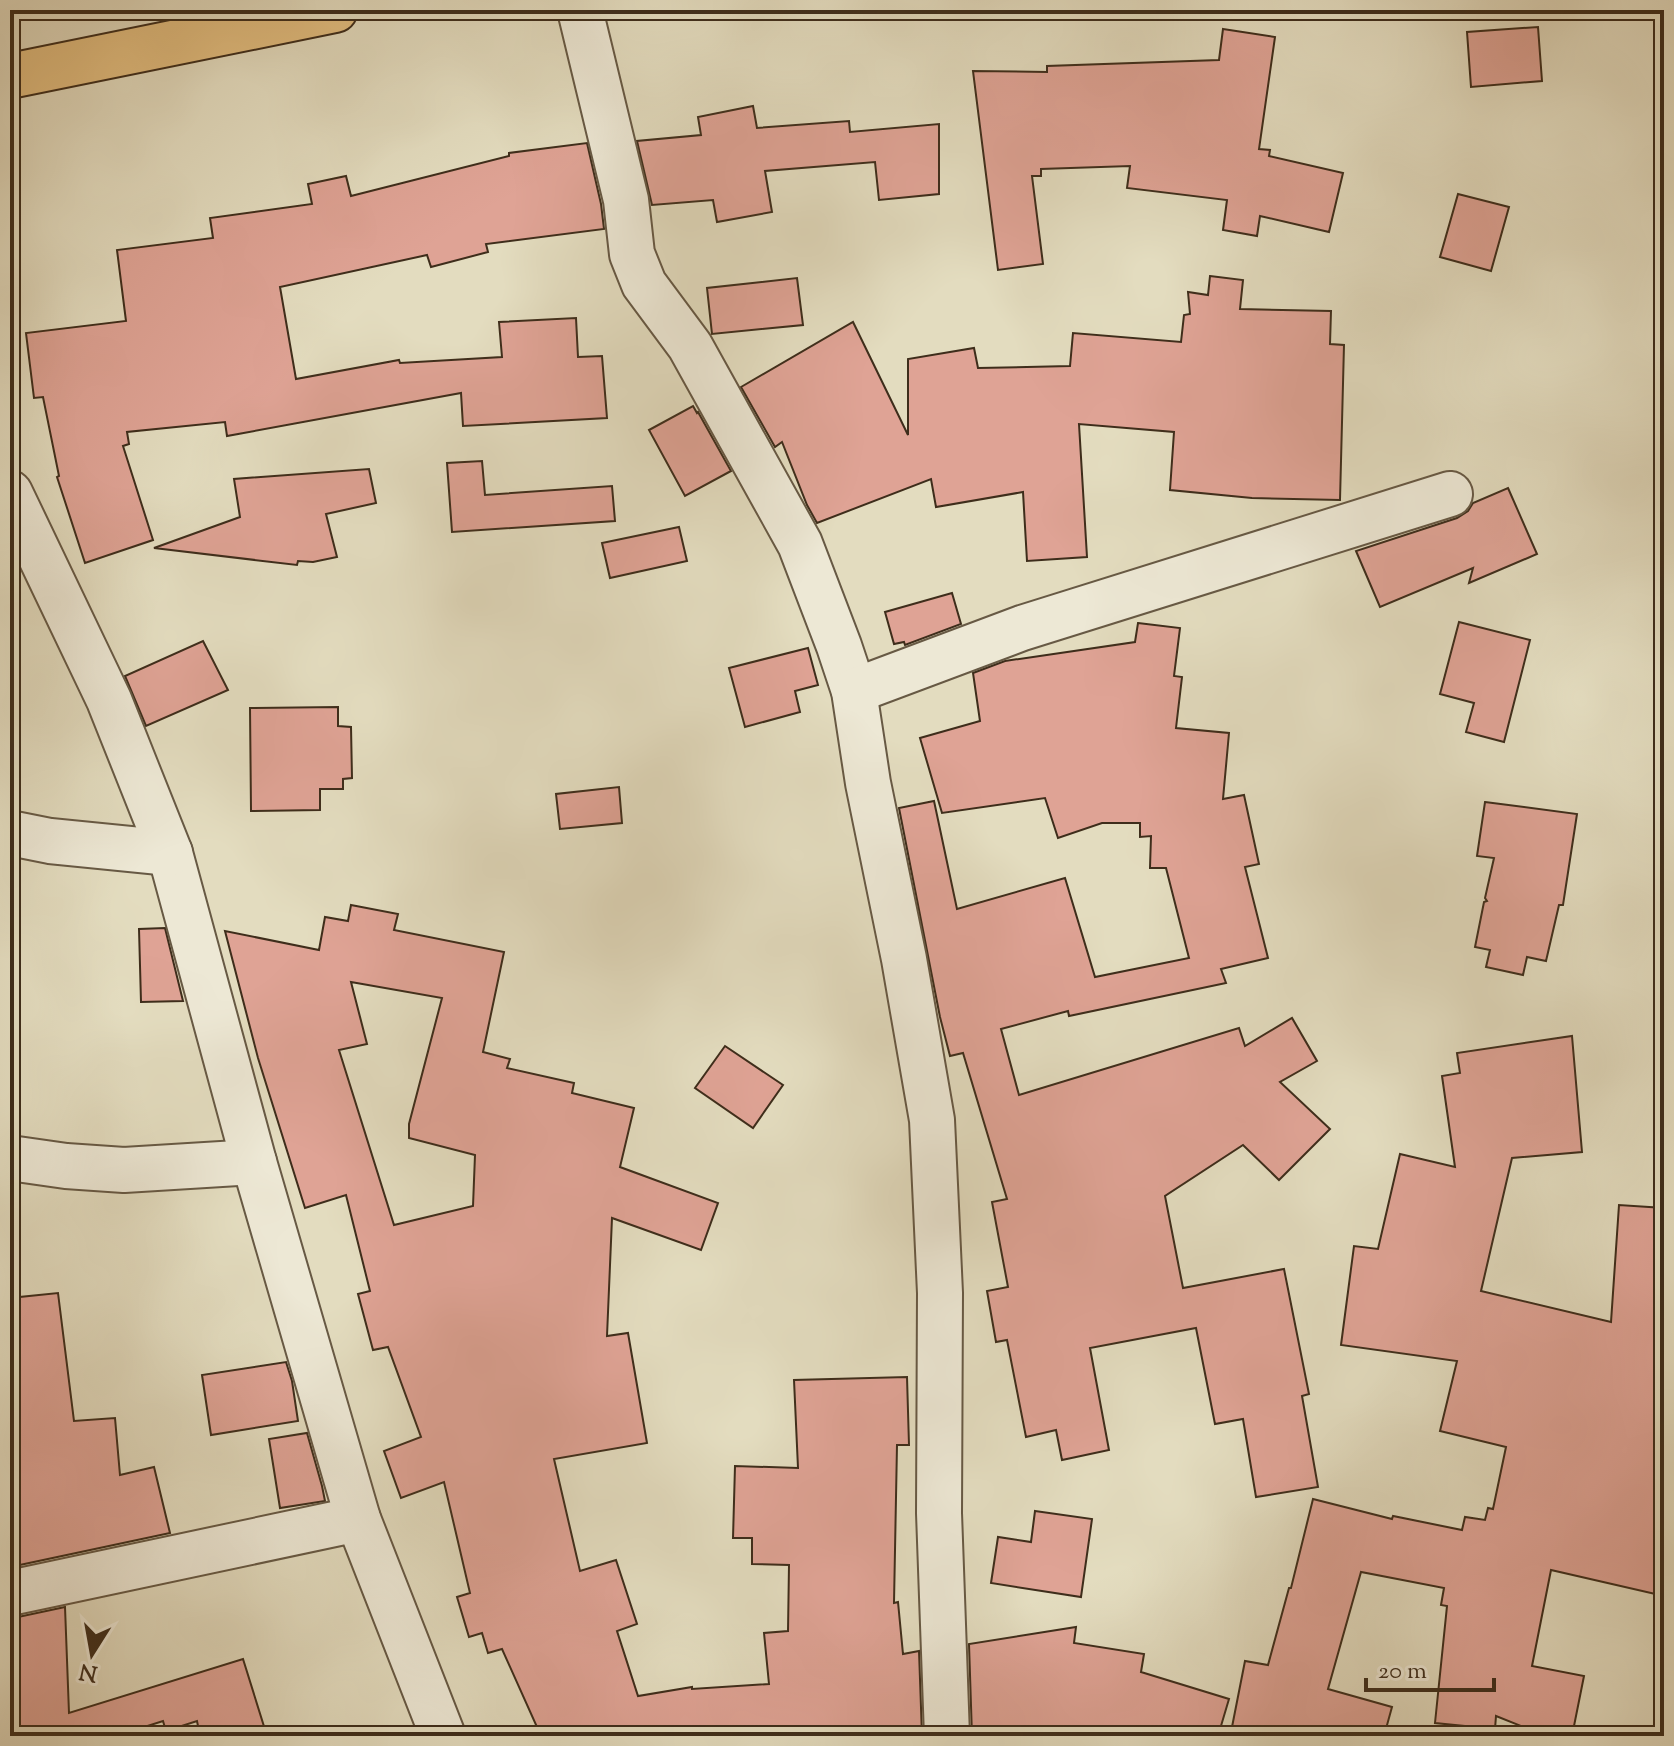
<svg xmlns="http://www.w3.org/2000/svg" width="1674" height="1746" font-family="'Sorts Mill Goudy',serif">
  <style>
    .building { fill: #dfa395; stroke: #3e2d1b; stroke-width: 2; fill-rule: evenodd }
    .lines { fill: none; stroke-linecap: round; stroke-linejoin: round }
    .street-casing { stroke: #675944; stroke-width: 48 }
    .highway-casing { stroke: #3e2d1b; stroke-width: 48 }
    .street { stroke: #ede8d5; stroke-width: 44 }
    .highway { stroke: #e2be80; stroke-width: 44 }
  </style>
  <rect width="100%" height="100%" fill="#e3dcbf"/>
  <filter id="stains"><feTurbulence type="fractalNoise" baseFrequency=".0025" numOctaves="4"/><feColorMatrix values="0 0 0 0 .2 0 0 0 0 .09 0 0 0 0 .02 0 0 0 .5 -.17"/></filter>
  <radialGradient id="worn" r=".72"><stop offset=".6" stop-color="#630" stop-opacity="0"/><stop offset="1" stop-color="#630" stop-opacity=".3"/></radialGradient>
  <!-- building -->
  <g class="building">
    <polygon points="1538,27 1542,81 1471,87 1467,32"/>
    <polygon points="1223,29 1275,37 1259,149 1270,150 1269,156 1343,173 1329,232 1260,216 1257,236 1223,230 1227,200 1127,188 1130,166 1041,169 1041,176 1032,176 1043,264 998,270 973,71 1047,72 1047,66 1219,60"/>
    <polygon points="753,106 757,128 849,121 850,132 939,124 939,194 879,200 875,162 765,171 772,212 717,222 713,200 652,205 637,141 701,135 698,117"/>
    <polygon points="587,143 601,204 604,229 486,244 488,252 431,267 427,255 280,287 296,379 399,360 400,363 502,357 499,322 576,318 578,357 602,356 607,418 463,426 461,393 227,436 225,422 127,432 129,444 123,446 153,540 85,563 57,477 59,476 43,397 34,398 26,333 126,321 117,250 213,238 210,218 312,204 308,184 346,176 351,196 509,156 509,153"/>
    <polygon points="1458,194 1509,207 1491,271 1440,257"/>
    <polygon points="1210,276 1243,280 1240,309 1331,311 1330,344 1344,345 1340,500 1252,498 1170,490 1174,432 1079,424 1087,557 1027,561 1023,492 936,507 931,479 817,523 807,505 782,442 775,447 741,387 853,322 908,435 908,359 974,348 978,368 1070,366 1073,333 1181,342 1184,315 1190,314 1188,292 1208,295"/>
    <polygon points="797,278 803,325 712,334 707,288"/>
    <polygon points="693,406 697,413 698,412 731,471 685,496 649,430"/>
    <polygon points="482,461 485,495 612,486 615,521 452,532 447,463"/>
    <polygon points="369,469 376,503 326,514 337,557 313,562 298,561 297,565 154,548 240,517 234,479"/>
    <polygon points="1508,488 1537,554 1469,583 1473,568 1380,607 1356,551 1457,518 1468,511 1473,503"/>
    <polygon points="679,527 687,561 610,578 602,543"/>
    <polygon points="952,593 961,624 905,645 904,642 894,644 885,612"/>
    <polygon points="1459,622 1530,640 1504,742 1466,732 1474,703 1440,694"/>
    <polygon points="1138,623 1180,628 1174,676 1182,677 1176,728 1229,733 1223,799 1244,795 1259,864 1245,867 1268,958 1221,969 1226,983 1069,1016 1068,1011 1001,1029 1019,1095 1239,1028 1245,1046 1292,1018 1317,1061 1280,1082 1330,1129 1279,1180 1243,1145 1165,1196 1183,1288 1284,1269 1309,1394 1302,1396 1318,1487 1256,1497 1243,1419 1215,1424 1196,1328 1090,1348 1109,1450 1062,1460 1056,1430 1026,1437 1007,1340 996,1342 987,1291 1008,1287 992,1202 1007,1199 963,1053 950,1056 940,1017 899,808 934,801 957,909 1065,878 1095,977 1189,958 1166,868 1150,868 1151,836 1140,837 1140,823 1102,823 1058,838 1045,798 942,813 920,738 980,721 973,673 1005,661 1135,642"/>
    <polygon points="203,641 228,690 146,726 125,676"/>
    <polygon points="808,648 818,685 795,691 800,712 745,727 729,668"/>
    <polygon points="338,707 338,726 351,727 352,778 343,779 343,789 320,789 320,810 251,811 250,708"/>
    <polygon points="619,787 622,823 560,829 556,794"/>
    <polygon points="1485,802 1577,814 1563,905 1559,905 1546,961 1527,957 1523,975 1486,967 1490,950 1475,947 1484,902 1487,901 1485,898 1494,858 1477,856"/>
    <path d="M351,905L398,914L394,930L504,952L483,1052L510,1059L507,1068L574,1083L572,1093L634,1108L620,1167L718,1203L701,1250L612,1218L607,1336L628,1333L647,1443L554,1459L580,1571L616,1560L637,1624L617,1631L638,1696L692,1687V1689L769,1684L764,1633L788,1631L789,1565L752,1564V1538H733L735,1466L798,1468L794,1380L907,1377L909,1445H897L894,1603L898,1602L903,1654L919,1651L922,1736H541L502,1649L488,1653L482,1633L469,1637L457,1597L470,1593L444,1482L401,1498L384,1451L421,1437L388,1347L373,1350L358,1294L370,1291L346,1195L305,1208L258,1058L225,931L319,950L325,917L348,921ZM351,982L442,998L409,1124V1138L475,1155L473,1206L394,1225L339,1050L367,1044Z"/>
    <polygon points="165,928 183,1001 141,1002 139,929"/>
    <polygon points="1572,1036 1582,1152 1512,1158 1481,1291 1611,1322 1619,1205 1664,1208 1664,1596 1551,1570 1532,1666 1584,1676 1572,1736 1546,1736 1496,1716 1495,1729 1435,1723 1447,1606 1441,1605 1444,1588 1361,1572 1328,1689 1392,1707 1384,1736 1278,1736 1232,1727 1245,1661 1268,1665 1289,1588 1291,1588 1313,1499 1392,1519 1393,1516 1462,1530 1465,1517 1485,1520 1488,1508 1493,1509 1506,1447 1440,1431 1457,1361 1341,1345 1354,1246 1378,1249 1400,1154 1455,1167 1442,1076 1460,1073 1457,1053"/>
    <polygon points="725,1046 783,1085 753,1128 695,1088"/>
    <polygon points="58,1293 74,1421 115,1418 120,1475 154,1467 170,1533 15,1566 10,1485 10,1298"/>
    <polygon points="286,1362 292,1381 298,1421 211,1435 202,1375"/>
    <polygon points="307,1433 322,1486 325,1501 280,1508 269,1439"/>
    <polygon points="1035,1511 1092,1519 1081,1597 991,1583 998,1537 1031,1542"/>
    <polygon points="65,1607 69,1713 243,1659 267,1736 200,1736 197,1721 166,1731 163,1721 116,1736 10,1736 10,1626 19,1626 18,1617"/>
    <polygon points="1076,1627 1074,1643 1144,1654 1141,1672 1229,1699 1218,1736 1095,1736 1042,1727 1041,1736 972,1736 969,1644"/>
  </g>
  <g class="lines">
    <defs>
      <g id="street">
        <polyline points="580,10 626,200 632,254 644,284 690,346 800,544 839,646 854,691 868,783 904,959 932,1120 940,1293 939,1513 947,1736"/>
        <polyline points="10,493 109,700 170,853 254,1162 358,1519 443,1736"/>
        <polyline points="854,691 1022,628 1450,494"/>
        <polyline points="10,833 50,841 170,853"/>
        <polyline points="10,1158 66,1166 124,1170 254,1162"/>
        <polyline points="10,1593 358,1519"/>
      </g>
      <polyline id="highway" points="10,76 335,10"/>
    </defs>
    <!-- street casing -->
    <use href="#street" class="street-casing"/>
    <!-- highway casing -->
    <use href="#highway" class="highway-casing"/>
    <!-- street -->
    <use href="#street" class="street"/>
    <!-- highway -->
    <use href="#highway" class="highway"/>
  </g>
  <!-- margin -->
  <rect width="1674" height="1746" fill="none" stroke="#e3dcbf" stroke-width="40"/>
  <rect x="12" y="12" width="1650" height="1722" fill="none" stroke="#3e2d1b" stroke-width="4"/>
  <rect x="20" y="20" width="1634" height="1706" fill="none" stroke="#3e2d1b" stroke-width="2"/>
  <!-- north arrow -->
  <g transform="translate(92 1654) rotate(191)" stroke="#ede8d5" stroke-width="6" paint-order="stroke">
  <path d="M0-6L14 30L0 20L-14 30Z" fill="#3e2d1b"/>
  <text y="-12" font-size="22" font-weight="bold" text-anchor="middle" fill="#3e2d1b">N</text>
  </g>
  <!-- scale -->
  <path d="M1366 1678v12h128v-12" fill="none" stroke="#3e2d1b" stroke-width="4"/>
  <text x="1378" y="1678" font-size="24" fill="#3e2d1b" stroke="#ede8d5" stroke-width="6" paint-order="stroke">20 m</text>
  <rect width="100%" height="100%" filter="url(#stains)"/>
  <rect width="100%" height="100%" fill="url(#worn)"/>
</svg>
